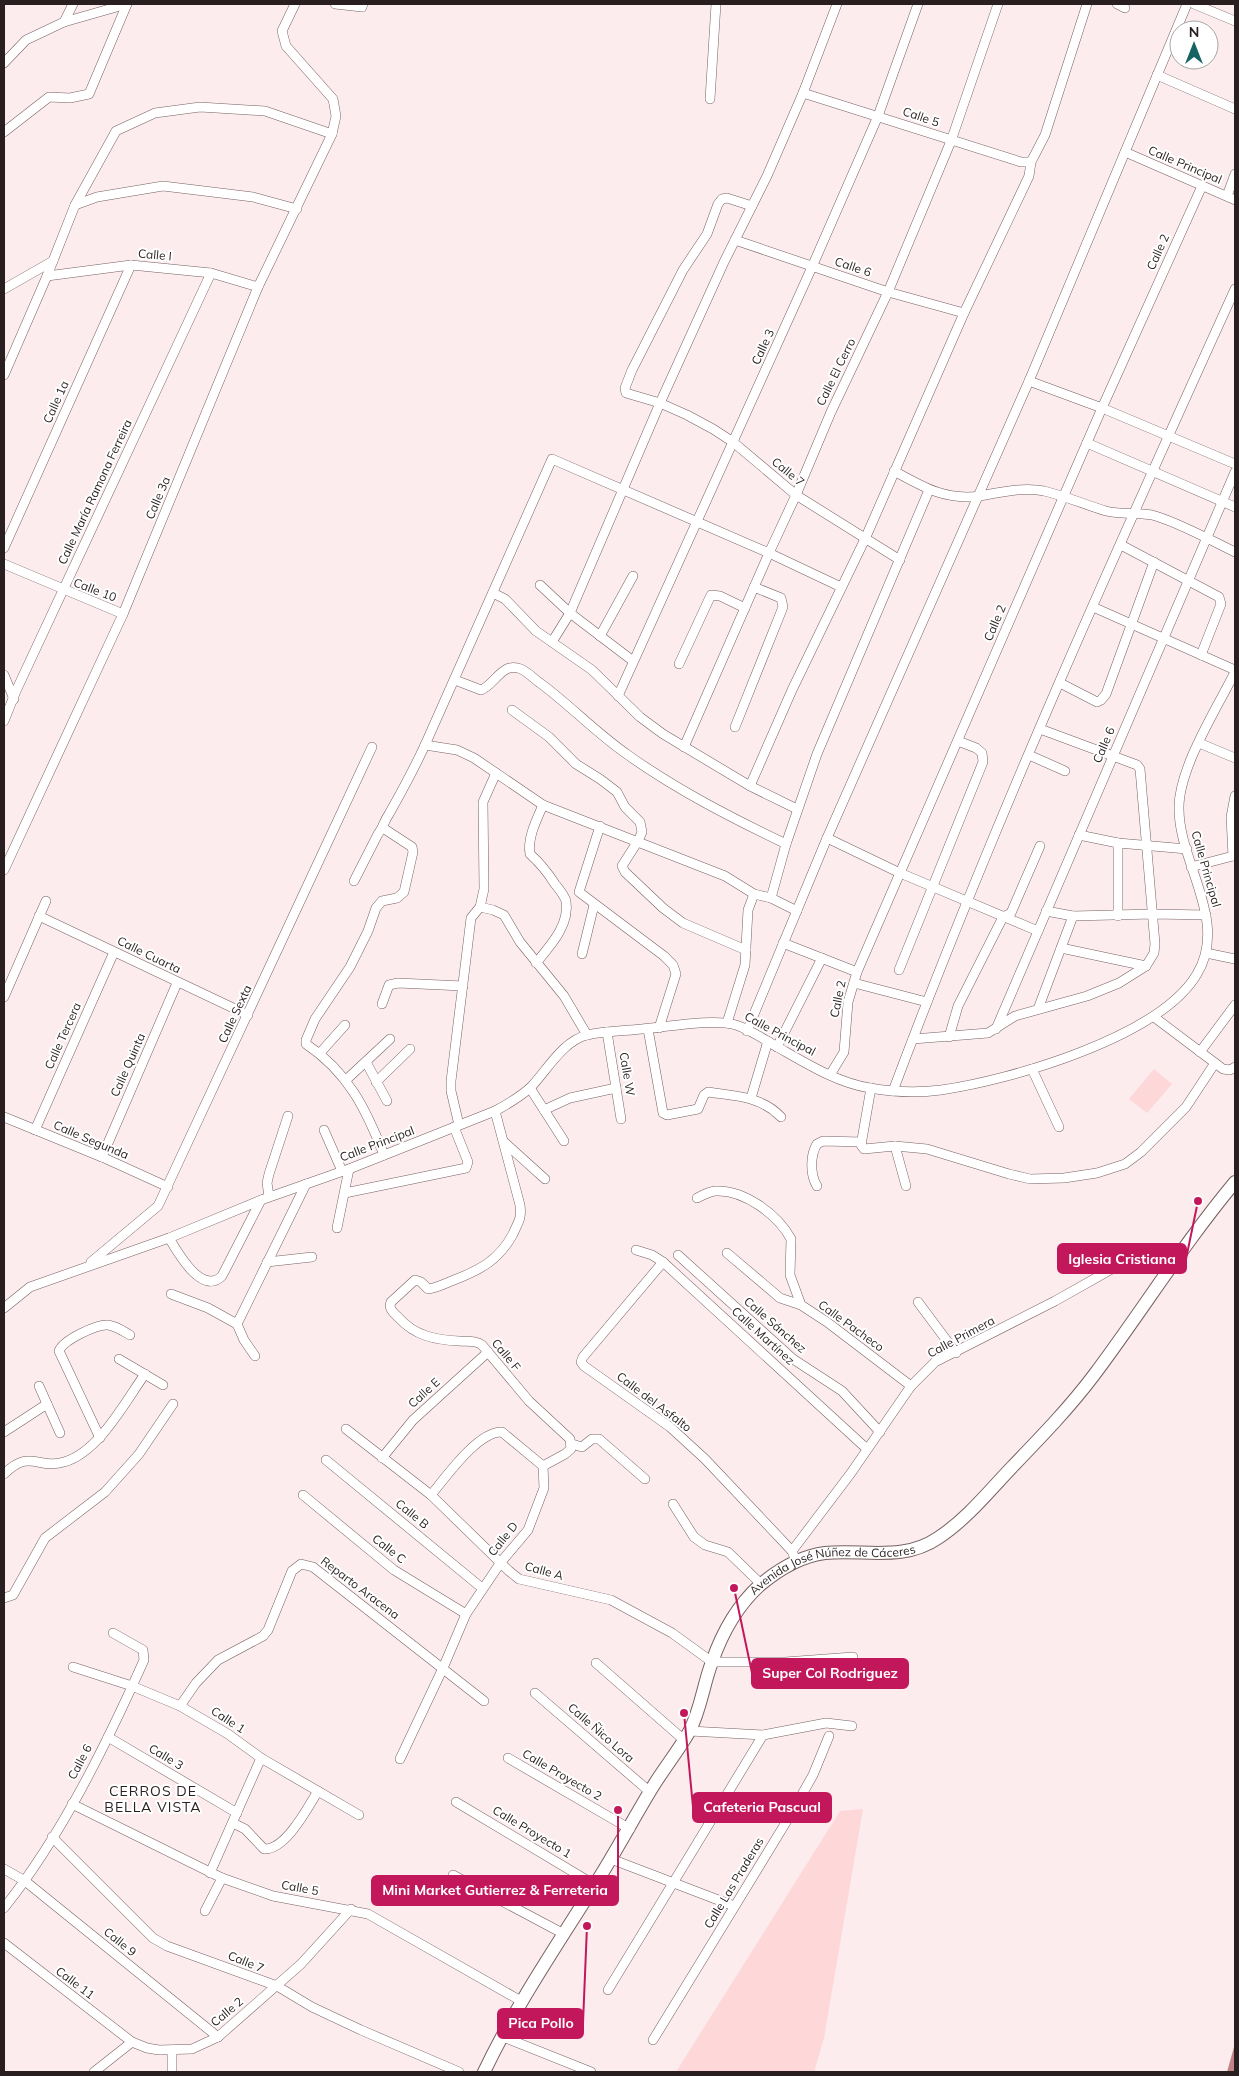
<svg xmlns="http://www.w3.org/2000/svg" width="1239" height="2076" font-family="Mulish,sans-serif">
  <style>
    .green { fill: #fed7d9 }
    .water { fill: #c48387 }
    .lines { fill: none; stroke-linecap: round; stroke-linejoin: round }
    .street-casing { stroke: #776162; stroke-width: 10 }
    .secondary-casing { stroke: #776162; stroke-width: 14 }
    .street { stroke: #fff; stroke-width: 9 }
    .secondary { stroke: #fff; stroke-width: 12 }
    .labels { text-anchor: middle; stroke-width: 4; stroke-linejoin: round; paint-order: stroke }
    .street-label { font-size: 12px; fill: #291f20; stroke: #fff }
    .neighbourhood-label { font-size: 14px; letter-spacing: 1px; fill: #291f20; stroke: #fff }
    .leader { fill: none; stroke: #c2185b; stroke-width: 2 }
    .callout-dot { fill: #c2185b; stroke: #fff; stroke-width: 2 }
    .callout { fill: #c2185b; stroke: #c2185b; stroke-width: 2 }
    .callout-label { font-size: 14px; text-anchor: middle; font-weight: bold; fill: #fff }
  </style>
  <rect width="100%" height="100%" fill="#fceced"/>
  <!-- green -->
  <g class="green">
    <polygon points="1154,1069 1172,1084 1147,1113 1129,1099"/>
    <polygon points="863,1809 824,2038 814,2072 676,2072 840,1811"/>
  </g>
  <!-- water -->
  <polygon class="water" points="1235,2028 1235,2072 1227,2072 1234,2047"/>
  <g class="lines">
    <defs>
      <g id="street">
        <polyline points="335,4 362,7 363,4"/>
        <polyline points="1117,4 1125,8"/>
        <polyline points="1194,4 1235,21"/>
        <polyline points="64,22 73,4"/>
        <polyline points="4,63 26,40 64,22 127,4"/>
        <polyline points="1157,75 1235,109"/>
        <polyline points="803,93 1021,162 1031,162"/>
        <polyline points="710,99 716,4"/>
        <polyline points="4,132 49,97 70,98 89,94 127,4"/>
        <polyline points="1125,152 1235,200"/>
        <polyline points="1227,196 1235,174"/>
        <polyline points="75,205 97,197 163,186 253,197 297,209"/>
        <polyline points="752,206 727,198 722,199 718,204 707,234 683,270 632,370 625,388 626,393 660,403 687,415 713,429 733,442 796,495 900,560"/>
        <polyline points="735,240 888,292 964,313"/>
        <polyline points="47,276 131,265 211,273 258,287"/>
        <polyline points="4,289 53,261"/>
        <polyline points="4,375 47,276 75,205 116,131 155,113 200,107 265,111 332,134"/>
        <polyline points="1029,381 1102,408 1235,464"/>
        <polyline points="1087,443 1235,507"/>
        <path d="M894,471C923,487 946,501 980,496C1001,492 1023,487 1044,491C1065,496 1086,505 1106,511C1121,515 1136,512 1152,515C1176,521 1212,541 1235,552"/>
        <polyline points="1121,545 1219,597 1221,604 1201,655"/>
        <polyline points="4,548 131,265"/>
        <polyline points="4,564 123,614"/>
        <polyline points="540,585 570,613 633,661"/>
        <polyline points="493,593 505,599 536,631 592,670 640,717 663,734 750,786 797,809"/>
        <polyline points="1093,607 1235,670"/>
        <polyline points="600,636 633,576"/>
        <polyline points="552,642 570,613 660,403 724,262 767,176 803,93 837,4"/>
        <polyline points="679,664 711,595 720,596 745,608"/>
        <polyline points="4,675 14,699"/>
        <path d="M455,680L481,690C495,685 502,661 521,669C528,672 534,679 540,683C570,705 596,733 628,755C677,790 732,818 786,844"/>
        <polyline points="1060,683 1097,702 1101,700 1106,694 1154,562"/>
        <polyline points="618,696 812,267 878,116 918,4"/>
        <polyline points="512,710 549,737 576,764 600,779 617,792 625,807 640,822 642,832 638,841 622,866 625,872 663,908 683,923 746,950"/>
        <polyline points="4,721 16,691 211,273"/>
        <polyline points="735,727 783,607 781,598 754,587"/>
        <polyline points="1199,743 1235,758"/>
        <polyline points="425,745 457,750 474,758 543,805 725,876 754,894 771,898 797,911"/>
        <polyline points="684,747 769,553 796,495 831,412 888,292 951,141 998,4"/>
        <polyline points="1029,755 1065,771"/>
        <polyline points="750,786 792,690 865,539 964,313 1029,176 1031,162 1045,135 1087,4"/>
        <polyline points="1235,796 1231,817 1233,856 1235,855"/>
        <polyline points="600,826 579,892 664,956 673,965 676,974 659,1028"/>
        <path d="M383,828L412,847L413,852L404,892L397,898L382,901L376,908L368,931L350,967L315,1019L306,1040V1044C348,1072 366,1109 384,1155"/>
        <polyline points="1079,835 1118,843 1187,849"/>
        <polyline points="827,838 900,873 1038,931"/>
        <polyline points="1118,843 1118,916"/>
        <polyline points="1191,867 1233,856"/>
        <polyline points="4,870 123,614 258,287 332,134 336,116 333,99 286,46 282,31 295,4"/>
        <path d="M354,881L378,834C383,828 384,821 389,814C402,791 414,769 425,745L552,459L769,553L841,587"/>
        <polyline points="771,898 786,844 817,754 929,490"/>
        <polyline points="480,907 493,910 504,915 520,942 564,996 587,1035"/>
        <polyline points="1046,911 1073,916 1153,914 1206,915"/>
        <polyline points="39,916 248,1015"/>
        <polyline points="783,943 857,972"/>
        <polyline points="1061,948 1146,966"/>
        <polyline points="1206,953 1235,959"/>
        <polyline points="582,954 594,905"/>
        <path d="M536,963C550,946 570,925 566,901C564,895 559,889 555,884C548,873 540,863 530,854C527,838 537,819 543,805"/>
        <polyline points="899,970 983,762 982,753 976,748 958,741"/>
        <polyline points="854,983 927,1002"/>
        <polyline points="4,997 46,901"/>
        <polyline points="382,1004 389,985 398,983 463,986"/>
        <polyline points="1038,1009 1073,916"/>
        <polyline points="1154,1017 1223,1069 1230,1070 1235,1067"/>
        <polyline points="727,1023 745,965 748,910 754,894"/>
        <path d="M648,1029L663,1113L667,1115L698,1109L704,1095L708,1092C735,1096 761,1096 781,1117"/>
        <polyline points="996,1029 1235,472"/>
        <polyline points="747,1031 827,838 1029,381 1187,4"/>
        <polyline points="607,1032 621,1119"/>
        <polyline points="949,1037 958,1006 1003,917 1011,913 1040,846"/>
        <polyline points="913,1039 988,1033 1015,1016 1087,996 1119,983 1146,966 1154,953 1155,944 1140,769 1137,765 1040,729"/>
        <polyline points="777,1047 822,958"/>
        <polyline points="1200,1052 1235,1005"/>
        <polyline points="320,1053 345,1025"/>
        <polyline points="366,1062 387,1101"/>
        <polyline points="1032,1069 1059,1127"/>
        <polyline points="830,1075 844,1052 848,1002 857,972 1102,408 1202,186"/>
        <polyline points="347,1079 390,1039"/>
        <polyline points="376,1082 410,1049"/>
        <polyline points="530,1088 564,1141"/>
        <polyline points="871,1088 861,1145 864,1149 895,1146 927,1149 1009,1174 1030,1179 1064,1178 1097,1173 1125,1164 1141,1152 1186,1107 1215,1063"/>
        <path d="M893,1091C995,819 1115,553 1235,289"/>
        <polyline points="751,1098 768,1041"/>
        <polyline points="544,1110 570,1098 616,1088"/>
        <path d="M495,1111L520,1205C522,1219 518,1222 513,1234C499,1260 480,1270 454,1280C446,1283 437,1288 428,1289L421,1282L415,1280L391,1302C388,1309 394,1313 399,1318C415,1336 436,1340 459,1341C467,1342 476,1340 482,1345L529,1401L570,1439L571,1449L565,1454L543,1466"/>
        <polyline points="4,1117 102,1157 168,1187"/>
        <polyline points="459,1125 451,1091 451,1081 471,918 480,907 484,889 483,802 496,773"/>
        <polyline points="35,1130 114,952"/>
        <polyline points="324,1130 342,1171"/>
        <polyline points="504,1142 545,1179"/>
        <polyline points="895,1146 906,1186"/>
        <polyline points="102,1157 177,983"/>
        <path d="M817,1186C810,1175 810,1155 817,1144L823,1141L862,1142"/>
        <polyline points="345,1193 466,1168 468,1162 454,1127"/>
        <polyline points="269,1196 267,1183 269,1174 288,1116"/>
        <path d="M697,1198C703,1195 708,1192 715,1191C744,1189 778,1215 791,1239L790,1275L801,1305L827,1322L911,1386"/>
        <polyline points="337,1228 349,1169"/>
        <path d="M169,1238C178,1253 202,1296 222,1276L261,1200"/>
        <polyline points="636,1250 652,1255 663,1262 867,1449"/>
        <polyline points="727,1253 780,1298 801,1305"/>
        <polyline points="678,1255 793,1359 842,1391 880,1432"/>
        <polyline points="91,1262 158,1206 372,747"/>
        <polyline points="267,1262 312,1257"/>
        <polyline points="663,1262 583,1357 581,1362 584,1366 670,1427 705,1459 792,1551 794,1556"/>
        <polyline points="171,1294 208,1308 237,1324"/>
        <polyline points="918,1302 956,1353"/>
        <path d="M4,1308L30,1287L169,1238L261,1200L349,1169L495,1111C508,1104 520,1097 531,1087C547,1070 563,1041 587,1035C605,1031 624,1031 642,1029C667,1027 713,1018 736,1025C751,1030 765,1040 779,1048C807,1064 838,1083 870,1088C893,1092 918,1093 941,1090C1011,1080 1160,1037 1197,974C1229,921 1179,863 1179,809C1178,769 1217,708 1235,672"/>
        <polyline points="255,1356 244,1340 237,1324 306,1184"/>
        <polyline points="119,1359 163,1385"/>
        <polyline points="39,1386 60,1433"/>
        <polyline points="346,1429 431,1495 509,1571 519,1579 611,1600 672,1633 712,1662 785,1662 853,1657"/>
        <polyline points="4,1432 47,1404"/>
        <path d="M100,1438L59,1351C63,1340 97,1324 108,1325C116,1326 123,1331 130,1335"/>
        <polyline points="572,1444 582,1447 592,1439 599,1439 645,1479"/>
        <polyline points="382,1458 413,1420 488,1352"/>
        <polyline points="326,1460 482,1588"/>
        <path d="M4,1474C31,1448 37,1470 64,1462C99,1452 125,1402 145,1374"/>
        <polyline points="303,1495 394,1570 466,1614"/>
        <polyline points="673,1504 694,1537 705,1545 728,1552 761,1584"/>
        <polyline points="792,1551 851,1473 911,1386 935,1362 1055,1301 1126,1261"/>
        <polyline points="4,1598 13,1595 45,1538 105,1492 139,1454 173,1404"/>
        <polyline points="596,1663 684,1740"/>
        <polyline points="73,1667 132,1686 180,1706 228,1734 261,1758 359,1815"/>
        <polyline points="535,1693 650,1792"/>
        <polyline points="180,1706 196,1683 218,1660 263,1636 268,1630 292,1571 301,1564 313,1567 484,1701"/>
        <polyline points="690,1731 763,1735 826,1723 852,1726"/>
        <polyline points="108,1737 237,1813"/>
        <polyline points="508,1758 630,1829"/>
        <path d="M400,1759L443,1668L466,1614L501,1562L528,1530L544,1488L543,1466L502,1432C478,1431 445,1478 431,1495"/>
        <polyline points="456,1802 595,1885"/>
        <polyline points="72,1804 222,1878 273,1896 368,1914 521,2001"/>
        <path d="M233,1823L245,1829L264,1849C286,1850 308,1807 318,1791"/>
        <polyline points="52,1837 153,1938 167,1946 277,1986 312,2007 361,2030 459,2072"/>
        <polyline points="611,1859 734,1906"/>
        <polyline points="4,1869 25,1881 218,2037"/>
        <polyline points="210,1873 261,1758"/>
        <polyline points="453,1875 564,1934"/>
        <path d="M4,1908C62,1835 106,1745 144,1660L143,1650L113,1633"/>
        <polyline points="205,1911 222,1878"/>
        <polyline points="4,1943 132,2042 147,2048 159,2050 192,2049 218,2037 301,1964 351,1909"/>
        <polyline points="608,1990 763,1735"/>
        <polyline points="501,2036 591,2072"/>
        <polyline points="653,2040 788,1819 813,1775 829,1736"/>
        <polyline points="94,2072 132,2042"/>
        <polyline points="172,2072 172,2050"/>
      </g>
      <g id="secondary">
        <path id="s1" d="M484,2072C516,2005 557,1945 596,1883C615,1853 631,1823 649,1793C661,1772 677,1753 689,1732C701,1710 703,1685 712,1662C722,1633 737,1606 760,1585C778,1570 801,1556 825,1553C864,1549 903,1562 938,1538C967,1519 989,1491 1013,1466C1041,1437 1070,1407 1094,1375C1142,1311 1184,1243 1235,1182"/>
      </g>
    </defs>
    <!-- street casing -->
    <use href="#street" class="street-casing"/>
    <!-- secondary casing -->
    <use href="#secondary" class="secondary-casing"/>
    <!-- street -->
    <use href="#street" class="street"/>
    <!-- secondary -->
    <use href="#secondary" class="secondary"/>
  </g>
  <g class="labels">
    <!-- street labels -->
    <g class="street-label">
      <text transform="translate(921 117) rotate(19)" y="4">Calle 5</text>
      <text transform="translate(1185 165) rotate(23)" y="4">Calle Principal</text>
      <text transform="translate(1158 252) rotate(-66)" y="4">Calle 2</text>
      <text transform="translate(155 255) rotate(5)" y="4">Calle I</text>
      <text transform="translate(853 267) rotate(19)" y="4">Calle 6</text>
      <text transform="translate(763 347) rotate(-65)" y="4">Calle 3</text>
      <text transform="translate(836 372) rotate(-64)" y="4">Calle El Cerro</text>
      <text transform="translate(56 402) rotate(-66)" y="4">Calle 1a</text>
      <text transform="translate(788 472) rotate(39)" y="4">Calle 7</text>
      <text transform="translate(95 492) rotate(-65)" y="4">Calle María Ramona Ferreira</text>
      <text transform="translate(158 498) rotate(-67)" y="4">Calle 3a</text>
      <text transform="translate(95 590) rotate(21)" y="4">Calle 10</text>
      <text transform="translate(995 623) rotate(-67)" y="4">Calle 2</text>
      <text transform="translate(1104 745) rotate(-67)" y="4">Calle 6</text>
      <text transform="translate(1206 869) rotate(74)" y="4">Calle Principal</text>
      <text transform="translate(149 955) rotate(26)" y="4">Calle Cuarta</text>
      <text transform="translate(838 999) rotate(-78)" y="4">Calle 2</text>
      <text transform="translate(235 1014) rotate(-65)" y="4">Calle Sexta</text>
      <text transform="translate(780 1034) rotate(28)" y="4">Calle Principal</text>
      <text transform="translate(63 1036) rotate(-66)" y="4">Calle Tercera</text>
      <text transform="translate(128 1065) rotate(-66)" y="4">Calle Quinta</text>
      <text transform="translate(627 1074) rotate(81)" y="4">Calle W</text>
      <text transform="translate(91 1140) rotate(23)" y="4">Calle Segunda</text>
      <text transform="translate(377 1144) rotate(-21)" y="4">Calle Principal</text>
      <text transform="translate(775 1325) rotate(41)" y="4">Calle Sánchez</text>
      <text transform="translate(851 1326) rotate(36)" y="4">Calle Pacheco</text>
      <text transform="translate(763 1336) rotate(42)" y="4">Calle Martínez</text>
      <text transform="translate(961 1337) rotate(-28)" y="4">Calle Primera</text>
      <text transform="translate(506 1355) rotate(50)" y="4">Calle F</text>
      <text transform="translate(424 1393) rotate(-42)" y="4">Calle E</text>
      <text transform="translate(654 1402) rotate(37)" y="4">Calle del Asfalto</text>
      <text transform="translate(412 1514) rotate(39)" y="4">Calle B</text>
      <text transform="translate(503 1539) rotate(-51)" y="4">Calle D</text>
      <text transform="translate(389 1549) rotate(38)" y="4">Calle C</text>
      <text transform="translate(544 1571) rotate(15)" y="4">Calle A</text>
      <text dy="4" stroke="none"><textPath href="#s1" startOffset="639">Avenida José Núñez de Cáceres</textPath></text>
      <text transform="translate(360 1588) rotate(37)" y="4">Reparto Aracena</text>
      <text transform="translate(228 1720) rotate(33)" y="4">Calle 1</text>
      <text transform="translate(601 1733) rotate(41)" y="4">Calle Ñico Lora</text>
      <text transform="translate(166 1757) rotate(31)" y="4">Calle 3</text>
      <text transform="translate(80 1762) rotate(-62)" y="4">Calle 6</text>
      <text transform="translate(562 1775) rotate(30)" y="4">Calle Proyecto 2</text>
      <text transform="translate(532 1832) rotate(31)" y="4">Calle Proyecto 1</text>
      <text transform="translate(734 1883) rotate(-59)" y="4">Calle Las Praderas</text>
      <text transform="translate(300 1888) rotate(10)" y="4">Calle 5</text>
      <text transform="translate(120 1942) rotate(39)" y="4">Calle 9</text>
      <text transform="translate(246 1962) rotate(22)" y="4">Calle 7</text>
      <text transform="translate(75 1983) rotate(37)" y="4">Calle 11</text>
      <text transform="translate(227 2012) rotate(-40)" y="4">Calle 2</text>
    </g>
    <!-- neighbourhood labels -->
    <g class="neighbourhood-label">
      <text x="153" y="1796">CERROS DE<tspan x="153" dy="16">BELLA VISTA</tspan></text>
    </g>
  </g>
  <!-- callouts -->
  <path class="leader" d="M1198 1201L1186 1259M734 1588L752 1673M684 1713L693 1807M618 1810L618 1890M587 1926L583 2023"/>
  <g class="callout-dot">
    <circle cx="1198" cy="1201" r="5"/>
    <circle cx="734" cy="1588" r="5"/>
    <circle cx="684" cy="1713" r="5"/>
    <circle cx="618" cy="1810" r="5"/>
    <circle cx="587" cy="1926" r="5"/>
  </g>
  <g class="callout">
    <rect x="1058" y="1244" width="128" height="29" rx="5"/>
    <rect x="752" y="1659" width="156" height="29" rx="5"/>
    <rect x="693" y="1793" width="138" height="29" rx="5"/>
    <rect x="372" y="1876" width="246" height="29" rx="5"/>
    <rect x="498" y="2009" width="85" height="29" rx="5"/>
  </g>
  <g class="callout-label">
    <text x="1122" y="1264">Iglesia Cristiana</text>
    <text x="830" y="1678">Super Col Rodriguez</text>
    <text x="762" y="1812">Cafeteria Pascual</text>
    <text x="495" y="1895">Mini Market Gutierrez &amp; Ferreteria</text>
    <text x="541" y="2028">Pica Pollo</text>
  </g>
  <!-- border -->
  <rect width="1239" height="2076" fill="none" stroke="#291f20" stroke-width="10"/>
  <!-- north arrow -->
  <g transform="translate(1194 45)"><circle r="24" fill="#ffffff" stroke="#a9a5a6"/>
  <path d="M0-4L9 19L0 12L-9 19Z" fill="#146464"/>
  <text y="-8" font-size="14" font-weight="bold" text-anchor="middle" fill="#291f20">N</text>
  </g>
</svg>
